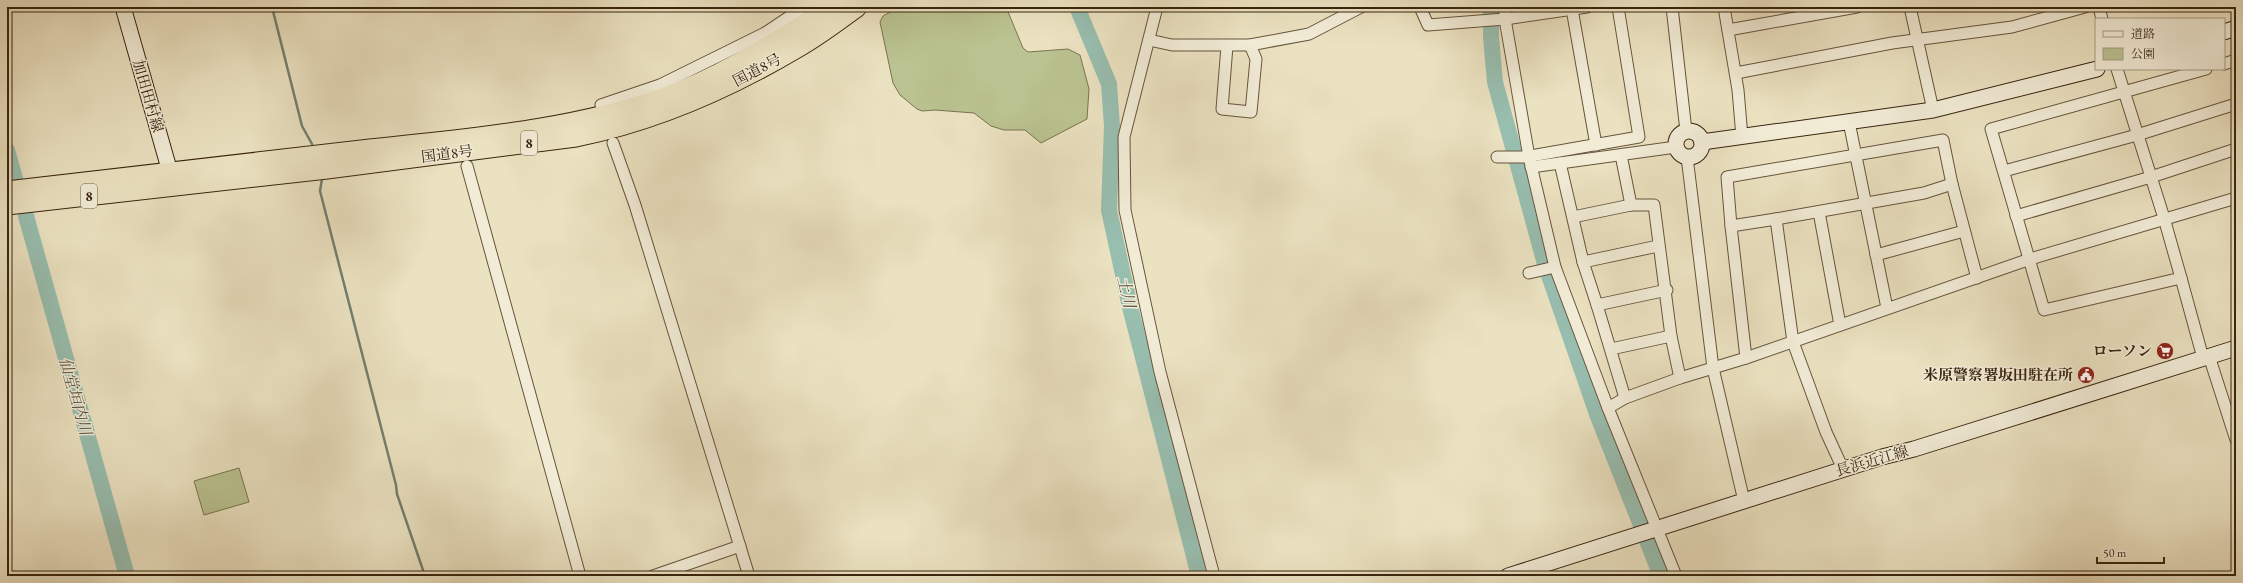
<svg xmlns="http://www.w3.org/2000/svg" width="2243" height="583" font-family="'EB Garamond','Noto Serif JP',serif">
  <style>
    .green { fill: #bac391; stroke: #7a7450 }
    .lines { fill: none; stroke-linecap: round; stroke-linejoin: round }
    .stream { stroke: #728070; stroke-width: 2.5 }
    .river { stroke: #98beb0; stroke-width: 16 }
    .street-casing { stroke: #66543c; stroke-width: 13 }
    .secondary-casing { stroke: #39240f; stroke-width: 17 }
    .highway-casing { stroke: #39240f; stroke-width: 21 }
    .street { stroke: #f2ecd7; stroke-width: 11 }
    .secondary { stroke: #f2ecd7; stroke-width: 15 }
    .highway { stroke: #ebe2c1; stroke-width: 19 }
    .labels { text-anchor: middle; stroke-width: 3; stroke-linejoin: round; paint-order: stroke }
    .shield { fill: #f2ecd7; stroke: #70604b; stroke-width: 1 }
    .shield-label { font-size: 14px; font-weight: bold; fill: #39240f }
    .street-label { font-size: 15px; fill: #39240f; stroke: #f2ecd7 }
    .poi-label { font-size: 15px; font-weight: bold; fill: #39240f; stroke: #f2ecd7; text-anchor: end }
    .water-label { font-size: 16px; font-style: italic; fill: #56523f; stroke: #f2ecd7 }
  </style>
  <rect width="100%" height="100%" fill="#ebe2c1"/>
  <filter id="stains"><feTurbulence type="fractalNoise" baseFrequency=".005" numOctaves="4"/><feColorMatrix values="0 0 0 0 .2 0 0 0 0 .09 0 0 0 0 .02 0 0 0 .5 -.17"/></filter>
  <radialGradient id="worn" r=".72"><stop offset=".6" stop-color="#630" stop-opacity="0"/><stop offset="1" stop-color="#630" stop-opacity=".3"/></radialGradient>
  <!-- green -->
  <g class="green">
    <polygon points="899,7 1006,7 1023,48 1028,52 1068,49 1080,55 1089,89 1087,119 1041,143 1025,130 1004,130 991,126 974,113 935,110 922,111 917,109 900,95 893,83 880,22 883,16"/>
    <polygon points="239,468 249,502 204,515 194,481"/>
  </g>
  <g class="lines">
    <!-- stream -->
    <g class="stream">
      <polyline points="272,7 302,126 312,144"/>
      <polyline points="322,179 320,191 396,485 397,494 425,576"/>
    </g>
    <!-- river -->
    <g class="river">
      <polyline points="1077,7 1109,84 1112,126 1109,210 1130,307 1199,576"/>
      <polyline points="1491,7 1491,37 1495,82 1545,264 1597,414 1661,576"/>
      <polyline points="7,150 15,179"/>
      <polyline points="26,216 127,576"/>
    </g>
    <defs>
      <g id="street">
        <polyline points="1157,7 1124,137 1125,210 1160,372 1214,576"/>
        <polyline points="1420,7 1428,25 1505,19 1587,7"/>
        <polyline points="1505,7 1505,19 1529,157 1555,267 1608,408 1676,576"/>
        <polyline points="1672,7 1686,131"/>
        <polyline points="1724,7 1738,90 1742,137"/>
        <polyline points="1910,7 1933,110"/>
        <polyline points="2099,7 2102,19"/>
        <polyline points="1572,9 1596,145"/>
        <polyline points="1728,30 1857,7"/>
        <polyline points="1149,40 1172,45 1250,45 1309,34 1361,7"/>
        <polyline points="1227,46 1222,109 1251,112 1256,59 1250,45"/>
        <polyline points="2224,64 2236,60"/>
        <polyline points="2117,69 2164,218 2181,278 2044,310 1991,129 2206,69"/>
        <polyline points="1736,73 1892,43 2012,27 2085,7"/>
        <polyline points="601,105 660,85 765,33 804,7"/>
        <polyline points="1849,122 1887,308"/>
        <polyline points="613,143 635,205 749,576"/>
        <polyline points="1621,155 1631,205 1654,205 1671,336 1680,378"/>
        <polyline points="1497,157 1525,157 1639,137 1618,7"/>
        <polyline points="1687,157 1713,368 1744,501"/>
        <polyline points="1560,163 1583,262"/>
        <polyline points="467,166 580,576"/>
        <polyline points="1531,167 1676,147"/>
        <polyline points="2004,171 2137,135 2236,104"/>
        <polyline points="1819,212 1840,325"/>
        <polyline points="2016,216 2151,177 2236,149"/>
        <polyline points="1573,217 1631,205"/>
        <polyline points="1776,219 1924,193 1952,184"/>
        <polyline points="1731,226 1727,177 1943,140 1952,184 1977,278"/>
        <polyline points="1658,246 1583,262 1597,305 1667,290"/>
        <polyline points="1876,255 1964,231"/>
        <polyline points="1529,273 1555,267"/>
        <polyline points="2181,278 2203,358"/>
        <polyline points="1597,305 1625,398"/>
        <polyline points="1611,349 1671,336"/>
        <polyline points="2209,356 2236,440"/>
        <polyline points="1746,358 1731,226 1776,219 1793,342 1826,432 1843,469"/>
        <polyline points="1608,408 1625,398 1680,378 1746,358 2030,259 2236,198"/>
        <polyline points="653,576 740,546"/>
      </g>
      <g id="secondary">
        <polyline points="123,7 168,165 171,181"/>
        <polyline points="2224,32 2236,28"/>
        <circle cx="1689" cy="144" r="13"/>
        <polyline points="1702,142 1933,110 2097,69"/>
        <polyline points="1508,576 1882,457 1914,449 2236,348"/>
      </g>
      <g id="highway">
        <path d="M7,191C128,176 249,162 370,149C467,138 569,131 662,98C722,77 778,40 832,7"/>
        <path d="M7,205L327,169L576,137C655,121 728,89 797,48C818,36 838,21 857,7"/>
      </g>
    </defs>
    <!-- street casing -->
    <use href="#street" class="street-casing"/>
    <!-- secondary casing -->
    <use href="#secondary" class="secondary-casing"/>
    <!-- highway casing -->
    <use href="#highway" class="highway-casing"/>
    <!-- street -->
    <use href="#street" class="street"/>
    <!-- secondary -->
    <use href="#secondary" class="secondary"/>
    <!-- highway -->
    <use href="#highway" class="highway"/>
  </g>
  <!-- icons -->
  <defs>
    <symbol id="supermarket-disc" viewBox="-11 -11 22 22"><circle r="9.5" fill="#8f2418" stroke="#f2ecd7"/><path d="M-6-5.5h2.5l.6 2H6L4.5 2H-2.5L-4.4-4H-6ZM-1.5 3.2a1.3 1.3 0 1 0 .1 0ZM3 3.2a1.3 1.3 0 1 0 .1 0Z" fill="#fff"/></symbol>
    <symbol id="civic-disc" viewBox="-11 -11 22 22"><circle r="9.5" fill="#8f2418" stroke="#f2ecd7"/><path d="M-.6-6.5H3V-4.5H.6V-3L4-1V1h2V6H-6V1h2V-1L-.6-3ZM-1.2 2.5V6h2.4V2.5Z" fill="#fff"/></symbol>
  </defs>
  <g fill-rule="evenodd">
    <use href="#supermarket-disc" x="2155" y="341" width="20" height="20"/>
    <use href="#civic-disc" x="2076" y="365" width="20" height="20"/>
  </g>
  <g class="labels">
    <!-- shield labels -->
    <g class="shield">
      <rect x="521" y="131" width="16" height="24" rx="3"/>
      <rect x="81" y="184" width="16" height="24" rx="3"/>
    </g>
    <g class="shield-label">
      <text x="529" y="148">8</text>
      <text x="89" y="201">8</text>
    </g>
    <!-- street labels -->
    <g class="street-label">
      <text transform="translate(757 70) rotate(-28)" y="5">国道8号</text>
      <text transform="translate(148 96) rotate(74)" y="5">加田田村線</text>
      <text transform="translate(447 154) rotate(-7)" y="5">国道8号</text>
      <text transform="translate(1872 461) rotate(-16)" y="5">長浜近江線</text>
    </g>
    <!-- poi labels -->
    <g class="poi-label">
      <text x="2152" y="356">ローソン</text>
      <text x="2073" y="380">米原警察署坂田駐在所</text>
    </g>
    <!-- water labels -->
    <g class="water-label">
      <text transform="translate(1127 292) rotate(77)" y="6">土川</text>
      <text transform="translate(76 396) rotate(74)" y="6">仙堂垣内川</text>
    </g>
  </g>
  <!-- margin -->
  <rect width="2243" height="583" fill="none" stroke="#ebe2c1" stroke-width="24"/>
  <rect x="8" y="8" width="2227" height="567" fill="none" stroke="#39240f" stroke-width="2"/>
  <rect x="12" y="12" width="2219" height="559" fill="none" stroke="#39240f"/>
  <!-- legend -->
  <rect x="2095" y="18" width="130" height="52" fill="#f2ecd7" stroke="#a89c87"/>
  <rect x="2103" y="31" width="20" height="6" fill="#f2ecd7" stroke="#a89c87"/>
  <text x="2131" y="38" font-size="12" fill="#39240f">道路</text>
  <rect x="2103" y="48" width="20" height="12" fill="#bac391" stroke="#a89c87"/>
  <text x="2131" y="58" font-size="12" fill="#39240f">公園</text>
  <!-- scale -->
  <path d="M2097 557v6h67v-6" fill="none" stroke="#39240f" stroke-width="2"/>
  <text x="2103" y="557" font-size="12" fill="#39240f" stroke="#f2ecd7" stroke-width="3" paint-order="stroke">50 m</text>
  <rect width="100%" height="100%" filter="url(#stains)"/>
  <rect width="100%" height="100%" fill="url(#worn)"/>
</svg>
